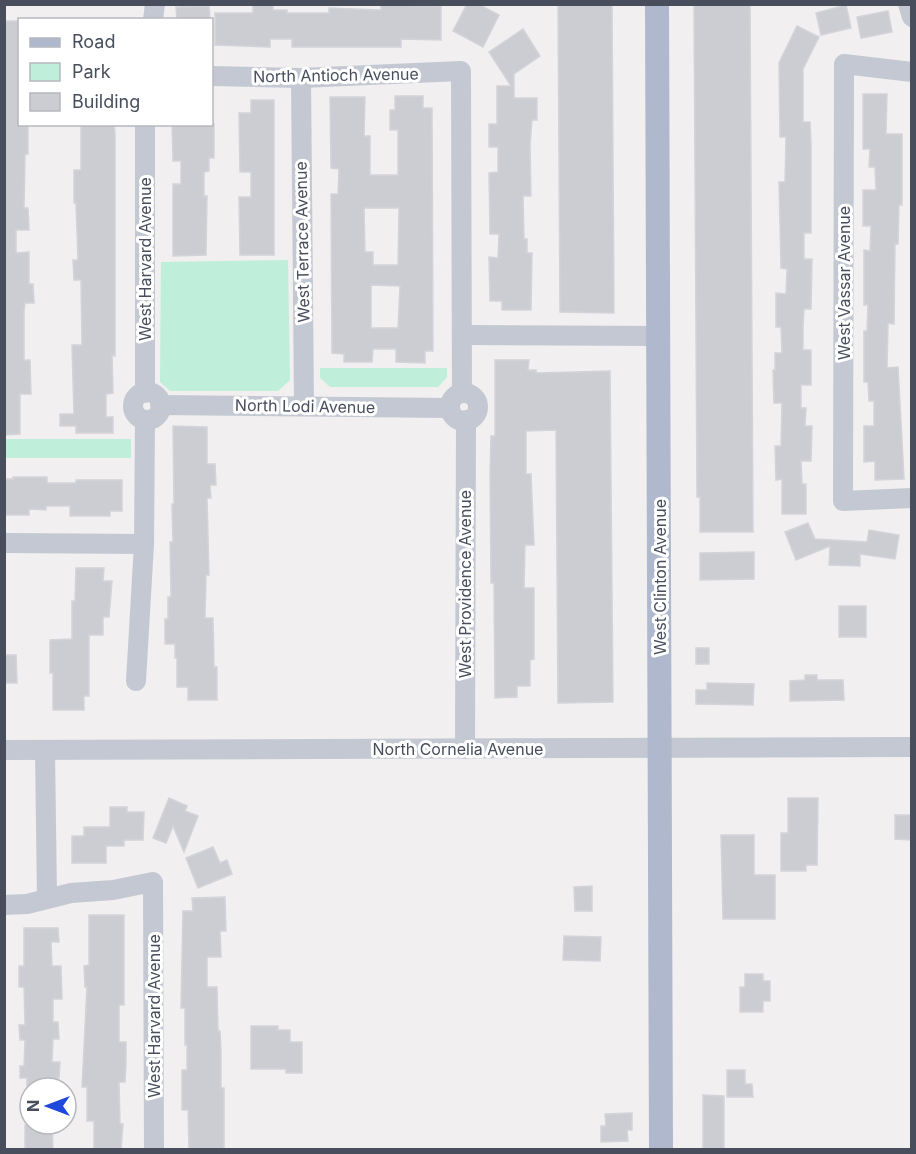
<svg xmlns="http://www.w3.org/2000/svg" width="916" height="1154" font-family="Inter,sans-serif">
  <style>
    .green { fill: #bfeedb }
    .building { fill: #cccdd3; stroke: #d3d4da; stroke-width: 1.5; fill-rule: evenodd }
    .lines { fill: none; stroke-linecap: round; stroke-linejoin: round }
    .minor { stroke: #c3c8d3; stroke-width: 20 }
    .major { stroke: #afb8cd; stroke-width: 24 }
    .labels { text-anchor: middle; stroke-width: 6; stroke-linejoin: round; paint-order: stroke }
    .street-label { font-size: 16px; fill: #484e5c; stroke: #fff }
  </style>
  <rect width="100%" height="100%" fill="#f1efef"/>
  <!-- green -->
  <g class="green">
    <polygon points="288,260 290,380 278,391 170,391 160,382 161,262"/>
    <polygon points="320,368 447,368 447,377 438,387 330,387 320,378"/>
    <rect x="5" y="439" width="126" height="19"/>
  </g>
  <!-- building -->
  <g class="building">
    <polygon points="467,4 478,4 499,15 483,47 453,31"/>
    <polygon points="558,4 612,4 614,313 560,312"/>
    <polygon points="694,4 750,4 753,532 700,532 700,497 697,497"/>
    <polygon points="253,5 273,5 273,10 287,10 287,13 329,13 329,8 381,10 381,5 441,6 441,40 401,39 401,47 292,47 292,39 270,39 270,47 215,45 215,13 253,13"/>
    <polygon points="846,5 851,28 821,35 816,13"/>
    <polygon points="209,6 210,20 177,20 176,7"/>
    <polygon points="888,11 892,32 861,38 857,17"/>
    <polygon points="4,21 20,21 20,124 28,124 28,154 25,154 24,208 28,208 29,230 16,230 16,253 29,252 29,284 33,284 34,303 25,303 24,311 24,360 30,360 31,394 20,394 20,434 4,435"/>
    <polygon points="797,26 819,37 803,69 803,122 810,122 811,142 811,233 804,233 804,259 812,259 811,309 804,309 803,327 803,350 811,350 811,385 801,385 801,408 806,408 805,426 812,426 811,461 801,461 802,484 806,484 806,514 782,514 782,479 776,480 775,446 781,446 782,403 774,403 773,370 775,370 775,353 782,353 781,327 776,327 776,293 786,294 787,269 781,268 779,182 785,182 786,137 780,137 779,63"/>
    <polygon points="523,29 540,56 514,74 514,98 537,98 537,120 532,120 530,145 531,196 523,196 524,239 527,239 527,253 532,253 531,310 502,310 502,301 490,301 489,257 498,258 499,234 490,234 489,173 498,172 498,147 489,147 489,124 497,124 497,86 511,86 489,52"/>
    <polygon points="863,94 887,94 886,134 902,134 902,205 899,205 898,244 895,244 894,324 888,323 887,368 898,367 904,479 875,480 875,461 864,462 864,426 874,426 874,401 869,401 868,382 864,382 864,331 867,331 868,305 864,305 864,250 870,251 871,226 863,226 863,190 876,190 875,167 869,167 870,149 863,149"/>
    <path d="M395,96H423V108H432L433,351H425V363L396,362V349H373L372,362H344V354L332,353L331,194H338L339,169L331,168L330,97H365L364,136H370V175H398V130H390V110H395ZM364,208H399L398,265H373V252H365ZM371,285L400,286L398,328H371Z"/>
    <polygon points="251,100 274,100 274,255 240,255 239,197 251,197 251,172 240,172 239,113 251,113"/>
    <polygon points="81,124 114,124 115,132 115,356 112,355 113,393 106,394 106,417 113,417 113,433 76,433 76,426 60,426 60,414 74,414 72,345 82,345 81,280 74,280 73,260 78,260 76,203 74,203 74,170 81,170"/>
    <polygon points="172,124 214,124 214,158 209,158 209,171 204,172 204,196 207,196 206,255 173,256 173,184 181,184 181,161 173,161"/>
    <polygon points="495,360 529,360 528,370 536,370 536,373 610,371 613,702 558,703 556,430 526,431 526,474 531,474 534,545 525,545 524,588 534,588 534,659 530,660 530,686 517,686 517,697 495,698 494,583 491,583 490,474 491,436 495,436"/>
    <polygon points="173,426 207,427 207,464 215,464 216,485 210,485 211,498 207,498 209,575 206,575 205,618 213,618 214,667 217,667 217,700 188,700 188,687 177,687 177,658 175,658 175,644 165,644 165,619 168,619 168,597 171,597 170,542 173,542 172,504 174,504"/>
    <polygon points="13,477 47,477 47,483 76,483 76,480 122,480 122,511 110,511 110,516 70,516 70,506 46,506 46,510 29,509 29,515 4,515 4,479 13,479"/>
    <polygon points="808,523 815,539 867,542 869,530 899,535 895,559 860,554 860,566 829,565 830,546 796,560 785,532"/>
    <polygon points="754,552 754,579 700,580 700,553"/>
    <polygon points="76,568 104,568 103,581 112,581 109,617 103,617 103,635 89,635 89,696 84,696 84,710 53,710 53,673 50,673 50,640 72,639 72,601 75,601"/>
    <rect x="839" y="606" width="27" height="31"/>
    <rect x="696" y="648" width="13" height="16"/>
    <polygon points="4,655 16,655 17,683 4,683"/>
    <polygon points="805,675 817,675 817,680 843,680 844,700 790,701 790,681 805,680"/>
    <polygon points="707,683 754,684 753,705 696,704 696,690 707,690"/>
    <polygon points="169,798 187,806 185,811 198,816 184,852 173,826 166,843 153,838"/>
    <polygon points="788,798 818,798 817,865 806,865 806,871 781,871 781,833 788,833"/>
    <polygon points="110,807 127,807 127,812 144,812 143,840 124,840 124,846 106,846 106,863 72,863 72,836 84,836 84,827 110,827"/>
    <polygon points="895,815 912,815 912,840 895,839"/>
    <polygon points="721,835 754,835 754,875 775,875 775,919 723,919"/>
    <polygon points="213,847 220,863 227,860 232,874 198,888 186,858"/>
    <polygon points="592,886 592,911 575,911 574,887"/>
    <polygon points="225,897 226,931 220,931 221,957 207,957 207,987 217,987 218,1031 220,1031 221,1051 221,1088 224,1088 224,1149 189,1149 188,1110 182,1110 182,1070 187,1070 187,1045 185,1045 185,1008 181,1008 183,911 193,911 192,898"/>
    <polygon points="89,915 124,915 124,1005 119,1005 119,1042 126,1042 126,1063 125,1082 119,1082 120,1124 123,1124 121,1149 94,1149 94,1121 87,1121 87,1087 82,1087 87,987 85,987 84,966 89,965"/>
    <polygon points="24,928 58,928 59,942 51,942 52,966 61,966 62,999 53,999 53,1022 58,1022 59,1039 53,1039 52,1062 60,1062 59,1078 57,1078 56,1088 27,1088 27,1078 20,1078 20,1066 24,1066 25,1040 20,1040 19,1025 25,1025 24,987 19,987 19,966 24,966"/>
    <polygon points="564,936 601,937 600,961 563,960"/>
    <polygon points="745,974 763,974 763,981 770,981 770,1001 763,1001 763,1012 740,1012 740,987 745,987"/>
    <polygon points="251,1026 278,1026 278,1030 290,1030 290,1042 302,1042 302,1073 286,1073 286,1069 251,1069"/>
    <polygon points="727,1070 745,1070 745,1084 752,1084 753,1097 727,1097"/>
    <polygon points="703,1095 724,1096 724,1149 703,1149"/>
    <polygon points="632,1113 632,1130 627,1130 628,1141 601,1142 601,1126 606,1126 605,1114"/>
    <polygon points="25,1125 52,1125 53,1149 25,1149"/>
  </g>
  <g class="lines">
    <!-- minor -->
    <g class="minor">
      <polyline points="908,4 912,17"/>
      <polyline points="153,20 155,4"/>
      <polyline points="912,72 844,64 843,501 912,498"/>
      <polyline points="212,76 301,78 461,71 462,393"/>
      <polyline points="301,78 304,406"/>
      <polyline points="145,124 145,393"/>
      <polyline points="462,335 659,336"/>
      <circle cx="147" cy="406" r="14"/>
      <circle cx="464" cy="407" r="14"/>
      <polyline points="160,405 450,408"/>
      <polyline points="4,543 144,544"/>
      <polyline points="136,681 144,544 145,420"/>
      <polyline points="465,749 466,420"/>
      <polyline points="4,750 912,747"/>
      <polyline points="45,750 47,898"/>
      <polyline points="4,905 27,904 71,893 113,890 153,882 154,1150"/>
    </g>
    <!-- major -->
    <polyline class="major" points="657,4 661,1150"/>
  </g>
  <g class="labels">
    <!-- street labels -->
    <g class="street-label">
      <text transform="translate(336 75) rotate(-1)" y="6">North Antioch Avenue</text>
      <text transform="translate(302 242) rotate(-91)" y="6">West Terrace Avenue</text>
      <text transform="translate(145 259) rotate(-90)" y="6">West Harvard Avenue</text>
      <text transform="translate(844 283) rotate(-90)" y="6">West Vassar Avenue</text>
      <text transform="translate(305 406) rotate(1)" y="6">North Lodi Avenue</text>
      <text transform="translate(660 577) rotate(-90)" y="6">West Clinton Avenue</text>
      <text transform="translate(465 584) rotate(-90)" y="6">West Providence Avenue</text>
      <text x="458" y="755">North Cornelia Avenue</text>
      <text transform="translate(154 1016) rotate(-90)" y="6">West Harvard Avenue</text>
    </g>
  </g>
  <!-- border -->
  <rect width="916" height="1154" fill="none" stroke="#484e5c" stroke-width="12"/>
  <!-- legend -->
  <rect x="18" y="18" width="195" height="108" fill="#ffffff" stroke="#b6b8be" stroke-width="1.5"/>
  <rect x="30" y="38" width="30" height="9" fill="#afb8cd" stroke="#b6b8be" stroke-width="1.5"/>
  <text x="72" y="48" font-size="18" fill="#484e5c">Road</text>
  <rect x="30" y="63" width="30" height="18" fill="#bfeedb" stroke="#b6b8be" stroke-width="1.5"/>
  <text x="72" y="78" font-size="18" fill="#484e5c">Park</text>
  <rect x="30" y="93" width="30" height="18" fill="#cccdd3" stroke="#b6b8be" stroke-width="1.5"/>
  <text x="72" y="108" font-size="18" fill="#484e5c">Building</text>
  <!-- north arrow -->
  <g transform="translate(48 1106) rotate(270)"><circle r="28" fill="#ffffff" stroke="#b6b8be" stroke-width="1.5"/>
  <path d="M0-4.5L10 22L0 15L-10 22Z" fill="#1f49dc"/>
  <text y="-9" font-size="16" font-weight="bold" text-anchor="middle" fill="#484e5c">N</text>
  </g>
</svg>
